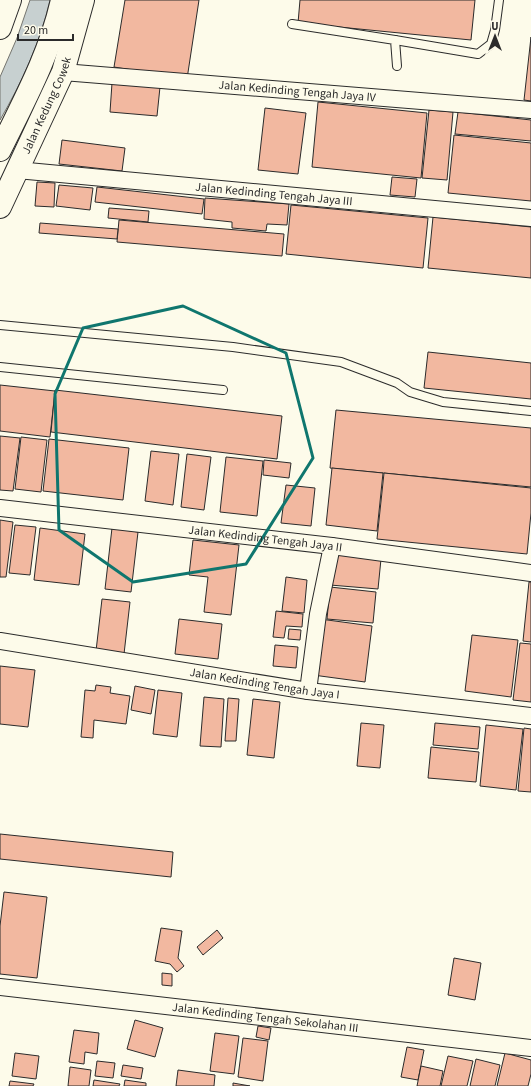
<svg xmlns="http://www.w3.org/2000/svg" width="531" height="1086" font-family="'Source Sans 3',sans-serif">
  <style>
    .water { fill: #c7d0d0; stroke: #74746e }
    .building { fill: #f2b8a0; stroke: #2b2b2b }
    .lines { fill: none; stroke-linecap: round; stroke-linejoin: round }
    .service-casing { stroke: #2b2b2b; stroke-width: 10 }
    .minor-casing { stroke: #2b2b2b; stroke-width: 18 }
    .secondary-casing { stroke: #2b2b2b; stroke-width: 24 }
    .trunk-casing { stroke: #2b2b2b; stroke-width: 24 }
    .service { stroke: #fdfbea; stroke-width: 8 }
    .minor { stroke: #fdfbea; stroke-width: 16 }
    .secondary { stroke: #fdfbea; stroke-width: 22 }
    .trunk { stroke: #fdfbea; stroke-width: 22 }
    .marked { fill: none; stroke: #0f766e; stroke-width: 3; stroke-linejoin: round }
    .labels { text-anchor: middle; stroke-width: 3; stroke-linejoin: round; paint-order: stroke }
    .street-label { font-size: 12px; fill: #2b2b2b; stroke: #fdfbea }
  </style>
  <rect width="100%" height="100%" fill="#fdfbea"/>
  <!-- water -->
  <path class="water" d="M30,0H50C40,43 22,82 0,120V77L17,38Z"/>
  <!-- building -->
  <g class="building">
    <polygon points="125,0 199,0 187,79 114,67"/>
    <polygon points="300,0 475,0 471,40 298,23"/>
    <polygon points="531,37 531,101 524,100"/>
    <polygon points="112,83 160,87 157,116 110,112"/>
    <polygon points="318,102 427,113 421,178 312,167"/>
    <polygon points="265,108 306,113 298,174 258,170"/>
    <polygon points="429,110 453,112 447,180 422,178"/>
    <polygon points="458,112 531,120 531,141 455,134"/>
    <polygon points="454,135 531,143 531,201 448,193"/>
    <polygon points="62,140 125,148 122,171 59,164"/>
    <polygon points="392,177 417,179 415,197 390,195"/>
    <polygon points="37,182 55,183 54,207 35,206"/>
    <polygon points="59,185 93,188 90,210 56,206"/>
    <polygon points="97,187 204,199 202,214 95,202"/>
    <polygon points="205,198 289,204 287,225 267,224 266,231 232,228 232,222 204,219"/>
    <polygon points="291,205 428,218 423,268 286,254"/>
    <polygon points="109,208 149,211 148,222 108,218"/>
    <polygon points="433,217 531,227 531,278 428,268"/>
    <polygon points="119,220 284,234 282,256 117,242"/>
    <polygon points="40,223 118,229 117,239 39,233"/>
    <polygon points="428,352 531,363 531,399 424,388"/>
    <polygon points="0,385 55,391 50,437 0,431"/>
    <polygon points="55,390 282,416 277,459 51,432"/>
    <polygon points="336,410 531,428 531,487 330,468"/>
    <polygon points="0,436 20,438 13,491 0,490"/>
    <polygon points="21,437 47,440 41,492 15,489"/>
    <polygon points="49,439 129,448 123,500 43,491"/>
    <polygon points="151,451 179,454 173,505 145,501"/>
    <polygon points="187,454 211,457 204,510 181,507"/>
    <polygon points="226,457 263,461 257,516 220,512"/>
    <polygon points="264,460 291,463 289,478 263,475"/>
    <polygon points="332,468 383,473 377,531 326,525"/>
    <polygon points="384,473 531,488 531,513 527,554 377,539"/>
    <polygon points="286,485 315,488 311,526 281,523"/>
    <polygon points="0,520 13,522 6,577 0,577"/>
    <polygon points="15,525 36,527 30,575 9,573"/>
    <polygon points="40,528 85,534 79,585 34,580"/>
    <polygon points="112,528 138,532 131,592 105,589"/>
    <polygon points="193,540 239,545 231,615 204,612 208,577 189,575"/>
    <polygon points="333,554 381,559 378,589 330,585"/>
    <polygon points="286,577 307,580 304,613 282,611"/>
    <polygon points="529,582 531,582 531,642 523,641"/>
    <polygon points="330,587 376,592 373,623 327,619"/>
    <polygon points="102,599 130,602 124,654 96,651"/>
    <polygon points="276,611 303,614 302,627 286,626 284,638 273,637"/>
    <polygon points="179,619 222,624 218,659 175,654"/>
    <polygon points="320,619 372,626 365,682 313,675"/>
    <polygon points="289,629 301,630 300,640 288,639"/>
    <polygon points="472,635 518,640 511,697 465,691"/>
    <polygon points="520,643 531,644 531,702 513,700"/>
    <polygon points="275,645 298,647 296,668 273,666"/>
    <polygon points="0,666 35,670 28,727 0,724"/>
    <polygon points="96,685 111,687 110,693 130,696 126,724 94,720 93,738 81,737 85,690 95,691"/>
    <polygon points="135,686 155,690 151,714 131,710"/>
    <polygon points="158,690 182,693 177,737 153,734"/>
    <polygon points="204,697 224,699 221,747 200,746"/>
    <polygon points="228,698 239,699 236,741 225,741"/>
    <polygon points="253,699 280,702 274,758 247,755"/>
    <polygon points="361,723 384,725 380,768 357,766"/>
    <polygon points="435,723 480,727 478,749 433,745"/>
    <polygon points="486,725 523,729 516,790 480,786"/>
    <polygon points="524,728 531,729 531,792 518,791"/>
    <polygon points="431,747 479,752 476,782 428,778"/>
    <polygon points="0,834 173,852 171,877 0,859"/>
    <polygon points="4,892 47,897 37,978 0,974 0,926"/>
    <polygon points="161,928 182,931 178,958 184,966 177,972 170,964 155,961"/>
    <polygon points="217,930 223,938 203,955 197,947"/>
    <polygon points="454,958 481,963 475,1000 448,995"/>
    <polygon points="162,973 172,974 172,986 162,985"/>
    <polygon points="135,1020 163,1028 155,1057 127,1049"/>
    <polygon points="258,1026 271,1028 269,1040 256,1037"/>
    <polygon points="74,1030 99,1033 97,1054 85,1052 84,1064 69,1062"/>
    <polygon points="215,1033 239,1036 234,1074 210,1071"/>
    <polygon points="243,1038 268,1041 263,1081 238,1077"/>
    <polygon points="407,1047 424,1050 418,1080 401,1077"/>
    <polygon points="15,1053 39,1056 36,1079 12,1076"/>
    <polygon points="505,1053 531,1060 531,1074 528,1086 497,1086"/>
    <polygon points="448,1056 473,1061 467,1086 441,1086"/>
    <polygon points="476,1059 500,1065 495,1086 470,1086"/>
    <polygon points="97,1061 115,1063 113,1078 95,1076"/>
    <polygon points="123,1065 143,1068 141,1079 121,1076"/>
    <polygon points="421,1066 443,1071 440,1086 417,1086"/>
    <polygon points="70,1067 91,1070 89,1086 68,1086"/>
    <polygon points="178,1070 215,1075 214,1086 176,1086"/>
    <polygon points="94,1080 120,1084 119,1086 93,1086"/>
    <polygon points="125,1080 146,1083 146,1086 124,1086"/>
    <polygon points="10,1081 34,1084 33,1086 9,1086"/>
    <polygon points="233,1083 250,1086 233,1086"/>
  </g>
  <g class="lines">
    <defs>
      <g id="service">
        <polyline points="292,24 395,40 397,66"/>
        <polyline points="395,40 478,54 491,44 495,30 499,0"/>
        <polyline points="0,325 233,347 341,362 397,383 410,392 443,402 531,411"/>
        <polyline points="0,367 223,390"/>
      </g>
      <g id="minor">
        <path id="s1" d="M63,72L531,110"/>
        <path id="s2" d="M17,170L531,218"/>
        <path id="s3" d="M0,508L332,546L531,573"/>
        <path id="s4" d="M0,641L308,691L531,716"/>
        <polyline points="308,691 318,614 332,546"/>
        <path id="s5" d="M0,987L531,1048"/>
      </g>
      <g id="secondary">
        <path id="s6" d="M0,207L63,72L83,0"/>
      </g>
      <g id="trunk">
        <polyline points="0,28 10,0"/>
        <path d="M0,150C24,101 50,54 62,0"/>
      </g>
    </defs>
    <!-- service casing -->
    <use href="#service" class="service-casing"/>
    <!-- minor casing -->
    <use href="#minor" class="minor-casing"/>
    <!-- secondary casing -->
    <use href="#secondary" class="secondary-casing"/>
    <!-- trunk casing -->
    <use href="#trunk" class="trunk-casing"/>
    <!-- service -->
    <use href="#service" class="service"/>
    <!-- minor -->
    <use href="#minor" class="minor"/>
    <!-- secondary -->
    <use href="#secondary" class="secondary"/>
    <!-- trunk -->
    <use href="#trunk" class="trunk"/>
  </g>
  <!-- marked area -->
  <path class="marked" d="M183,306L286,353L313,458L246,564L133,582L59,530L55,394L83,328Z"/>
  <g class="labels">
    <!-- street labels -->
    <g class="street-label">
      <text dy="4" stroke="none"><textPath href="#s1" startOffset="235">Jalan Kedinding Tengah Jaya IV</textPath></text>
      <text dy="4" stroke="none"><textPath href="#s6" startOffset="112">Jalan Kedung Cowek</textPath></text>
      <text dy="4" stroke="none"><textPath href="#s2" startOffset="258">Jalan Kedinding Tengah Jaya III</textPath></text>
      <text dy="4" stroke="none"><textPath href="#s3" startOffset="267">Jalan Kedinding Tengah Jaya II</textPath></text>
      <text dy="4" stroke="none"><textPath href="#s4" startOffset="268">Jalan Kedinding Tengah Jaya I</textPath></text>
      <text dy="4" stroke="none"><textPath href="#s5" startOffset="267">Jalan Kedinding Tengah Sekolahan III</textPath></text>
    </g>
  </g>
  <!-- north arrow -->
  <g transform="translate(495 36)" stroke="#fdfbea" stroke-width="3" paint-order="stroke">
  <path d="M0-3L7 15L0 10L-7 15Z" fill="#2b2b2b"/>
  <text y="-6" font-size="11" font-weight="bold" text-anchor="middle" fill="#2b2b2b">U</text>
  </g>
  <!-- scale -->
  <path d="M18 34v6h55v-6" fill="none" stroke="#2b2b2b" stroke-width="2"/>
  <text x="24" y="34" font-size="12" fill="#2b2b2b" stroke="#fdfbea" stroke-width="3" paint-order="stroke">20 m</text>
</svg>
